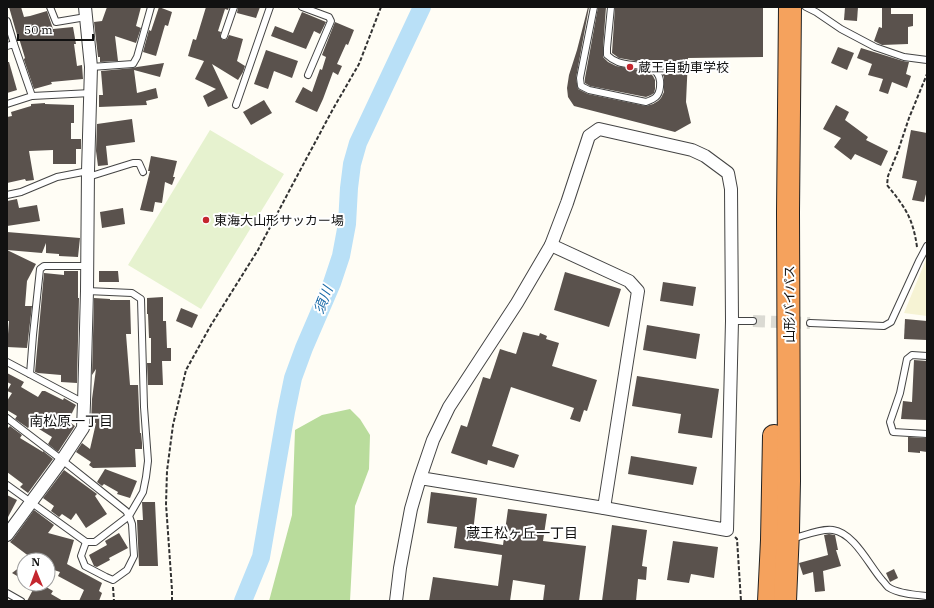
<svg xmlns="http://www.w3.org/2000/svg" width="934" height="608" font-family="'IBM Plex Serif','Noto Sans JP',serif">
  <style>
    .farmland { fill: #f6f3d4 }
    .forest { fill: #b9dc9c }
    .pitch { fill: #e6f2cf }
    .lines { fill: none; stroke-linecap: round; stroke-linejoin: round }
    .river { stroke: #b9e0f7; stroke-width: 18 }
    .building { fill: #5a524d }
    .street-tunnel { stroke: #dbdad3; stroke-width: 12; stroke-dasharray: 12 6; stroke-linecap: butt }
    .lane-casing { stroke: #444; stroke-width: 8 }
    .street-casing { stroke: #444; stroke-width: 14 }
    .highway-casing { stroke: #222; stroke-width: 24 }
    .path { stroke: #333; stroke-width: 2; stroke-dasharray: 4 2; stroke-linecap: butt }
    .lane { stroke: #fff; stroke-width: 6 }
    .street { stroke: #fff; stroke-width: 12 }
    .highway { stroke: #f5a25d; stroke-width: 22 }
    .poi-dot { fill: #c4262e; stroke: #fff; stroke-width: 1.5 }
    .labels { text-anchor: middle; stroke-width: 4; stroke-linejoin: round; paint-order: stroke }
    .poi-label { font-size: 13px; fill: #111; stroke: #fff; text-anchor: start }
    .street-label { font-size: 13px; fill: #111; stroke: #fff }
    .water-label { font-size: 14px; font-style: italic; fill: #1768a6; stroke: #fff }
    .neighbourhood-label { font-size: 14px; fill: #111; stroke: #fff }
  </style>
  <rect width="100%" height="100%" fill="#fffdf5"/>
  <!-- farmland -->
  <polygon class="farmland" points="927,256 927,316 904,313 927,257"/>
  <!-- forest -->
  <polygon class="forest" points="350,409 360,419 370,435 369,469 355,506 350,601 269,601 292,515 295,430 322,415"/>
  <!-- pitch -->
  <polygon class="pitch" points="210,130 284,174 201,309 128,265"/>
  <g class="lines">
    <!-- river -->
    <polyline class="river" points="243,601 261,557 286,412 293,378 304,348 332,283 341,256 347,224 349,188 352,164 358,143 422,7"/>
  </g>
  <!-- building -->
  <g class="building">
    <polygon points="9,7 21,7 24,17 30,16 47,11 53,29 73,27 76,44 74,44 77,66 82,65 83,79 51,82 52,84 34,89 24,60 24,59 25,58 18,35 17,35"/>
    <polygon points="107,7 141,7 136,26 141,28 136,43 115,36 118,61 100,62 100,57 98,57 94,22 102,21"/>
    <polygon points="159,7 172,12 168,26 165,25 156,56 143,52 149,30 151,31"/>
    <polygon points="206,7 229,7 228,10 225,9 218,31 221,32 220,37 223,40 227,39 229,35 243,39 237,61 245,66 243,72 238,80 212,64 228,98 208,107 203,96 216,89 195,79 204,61 188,56 193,39 196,40"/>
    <polygon points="238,7 260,7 256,18 237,13"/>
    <polygon points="588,7 589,7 576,78 578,89 588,94 646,106 653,104 658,101 661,98 664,92 664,77 661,71 655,66 647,63 619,58 612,53 615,7 763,7 763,57 688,58 686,102 691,123 675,132 574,106 568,97 567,88 569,75 577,50"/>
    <polygon points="598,7 606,7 603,48 603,57 608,62 616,66 645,71 650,73 653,76 655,80 655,89 654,93 651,95 646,97 590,86 585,83 585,78"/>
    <polygon points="845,7 858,7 857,21 844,20"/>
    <polygon points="882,7 891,7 891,14 913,14 913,26 908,27 908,44 882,45 874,41 879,27 882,28"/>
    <polygon points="302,12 326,22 320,34 314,31 306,49 271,36 275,26 293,33"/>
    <polygon points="335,22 354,30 348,45 346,44 337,64 342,66 338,75 333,72 323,99 317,112 295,102 303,87 312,92 320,69 322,70 326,57 322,55"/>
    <polygon points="838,47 854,53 847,70 831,63"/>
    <polygon points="861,48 903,61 909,62 906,74 911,76 907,88 892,82 888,94 879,91 883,79 868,75 872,64 857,58"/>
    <polygon points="266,50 298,61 292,78 274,71 268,89 254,84"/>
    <polygon points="7,62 9,62 17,90 7,93"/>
    <polygon points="164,63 160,77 134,70 137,93 156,88 158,98 146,101 147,105 99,107 99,95 103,95 101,71 133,68 137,67"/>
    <polygon points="264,100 272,113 251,125 243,112"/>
    <polygon points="45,103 45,104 74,105 74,123 71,123 71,139 81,139 81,149 76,149 76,164 53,164 53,150 29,151 34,180 26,181 25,179 7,183 7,117 12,116 11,112 31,106 31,104"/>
    <polygon points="836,105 849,112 845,120 868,137 866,140 888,151 881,166 855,154 851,160 834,147 841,138 823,129"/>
    <polygon points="132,119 135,142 106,146 108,165 98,166 96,151 97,124"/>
    <polygon points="911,130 927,133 927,190 924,202 912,200 917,181 902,178"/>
    <polygon points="151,156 177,161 173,177 175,177 172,185 165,182 162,203 155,202 153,212 140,210 150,171 148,171"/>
    <polygon points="17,199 19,208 37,205 40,221 7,226 7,201"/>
    <polygon points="123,208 125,224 102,228 100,212"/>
    <polygon points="7,232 80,238 78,257 59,256 59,254 46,253 46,243 42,253 7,250"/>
    <polygon points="7,250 36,264 27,281 25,306 32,306 27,348 7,347 9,321 7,321"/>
    <polygon points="64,271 78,271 78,298 79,298 77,383 61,382 61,375 38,373 35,372 44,273 64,275"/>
    <polygon points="99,271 118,271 119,282 99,282"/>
    <polygon points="565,272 621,289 609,327 554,310"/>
    <polygon points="663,282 696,287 693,306 660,301"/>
    <polygon points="163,297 163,321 166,321 167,348 171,348 171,361 162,361 163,385 148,385 147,363 151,363 151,338 149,338 148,314 147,314 147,298"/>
    <polygon points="94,298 110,299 110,300 130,300 131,334 126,334 130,385 138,385 140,433 141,433 142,443 142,449 135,449 136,467 93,468 89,465 91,462 76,452 82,443 90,449 96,423 91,422 92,399 96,369 92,375"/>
    <polygon points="181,308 198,315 192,328 176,321"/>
    <polygon points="905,319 927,321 927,340 904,339"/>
    <polygon points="647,325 700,334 696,359 643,350"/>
    <polygon points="523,332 539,336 540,333 547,336 546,339 559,343 552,366 597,380 587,411 584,410 580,422 570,419 574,408 511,387 492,446 519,455 514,468 488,460 487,465 451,453 461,425 467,427 483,377 490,379 500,349 516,354"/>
    <polygon points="914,360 927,361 926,401 927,402 927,420 901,419 903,401 912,402"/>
    <polygon points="7,373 24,382 21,387 38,397 42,391 45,391 63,400 64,398 76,405 68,421 75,426 58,452 48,444 52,437 31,424 28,428 15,419 17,416 7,410 7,401 12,393 7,391 11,384 7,382"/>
    <polygon points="637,376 719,389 712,438 678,433 681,414 632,406"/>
    <polygon points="10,426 22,435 20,438 43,452 43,451 53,459 28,493 20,487 23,484 7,472 7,429"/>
    <polygon points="908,437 927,438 927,452 920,451 920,453 908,452"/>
    <polygon points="631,456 697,467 693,485 628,474"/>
    <polygon points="105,469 137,481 130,498 117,494 118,492 104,484 102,486 97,482"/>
    <polygon points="64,470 97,494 95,496 107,514 86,528 76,513 71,520 62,514 59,517 51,511 54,506 43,498"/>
    <polygon points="431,492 477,498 472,540 503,545 508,509 547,514 543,541 586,546 579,601 543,601 545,585 513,580 510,601 429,601 433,577 498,586 502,555 454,548 457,527 427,523"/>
    <polygon points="7,495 17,500 7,519"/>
    <polygon points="142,502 155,502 158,566 139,566 137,520 143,520"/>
    <polygon points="34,510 54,525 48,533 74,540 67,564 102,583 99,591 102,593 99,601 79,601 84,590 58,576 60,572 48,568 48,560 34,560 10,542 13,539"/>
    <polygon points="612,525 647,530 642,566 647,567 646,580 638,579 636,601 602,601"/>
    <polygon points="119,533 128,548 109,558 110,560 97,567 94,566 89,555 107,545 105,541"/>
    <polygon points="829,534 835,535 838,550 836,550 841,566 823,571 825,591 815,592 813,572 803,575 799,563 828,555 824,535"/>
    <polygon points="673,541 718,547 714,578 691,574 689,583 667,580"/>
    <polygon points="24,564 24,580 12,573"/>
    <polygon points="894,569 898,578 890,582 886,573"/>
    <polygon points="36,584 41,584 53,591 51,594 63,601 27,601"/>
  </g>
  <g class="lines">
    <!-- street-tunnel -->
    <polyline class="street-tunnel" points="753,321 810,323"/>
    <defs>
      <g id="lane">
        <polyline points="50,7 56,22 86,17"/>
        <polyline points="302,7 329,17 331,21 308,75"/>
        <path d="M594,7L580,78L581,86L589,90L646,102C654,99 659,97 660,87C663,61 634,68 618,62C613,60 610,58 607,55V48L611,7"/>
        <polyline points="806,7 816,12 841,29 875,47 904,57 927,60"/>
        <polyline points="7,21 14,44"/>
        <polyline points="224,36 234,7"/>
        <polyline points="7,46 14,44 32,96"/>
        <polyline points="91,67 133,64 137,57 151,7"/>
        <polyline points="7,104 32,96 91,93"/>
        <polyline points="236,105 270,7"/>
        <polyline points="88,177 133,163 139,163 143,172"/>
        <polyline points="7,195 21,192 57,177 88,171"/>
        <polyline points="732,321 753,321"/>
        <polyline points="810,323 884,326 891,322 919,261 927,246"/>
        <polyline points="927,356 912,355 907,359 900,393 890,422 893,432 927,434"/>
        <polyline points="7,362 84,403"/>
        <polyline points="30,374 33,335 40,269 44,266 87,266"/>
        <polyline points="7,418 62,460 126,511 129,516 95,542 86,542 7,485"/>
        <path d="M791,539C803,536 822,528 833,530C854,533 869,565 882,580C884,582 886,585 888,587C898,594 916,595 927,596"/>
        <polyline points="86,542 81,556 85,566 106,577 113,580 127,570 134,556 132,524 129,516 143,492 146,477 148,461 144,407 141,299 132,293 87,291"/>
        <polyline points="7,593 21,601"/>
      </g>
      <g id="street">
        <polyline points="551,245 629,281 638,291 604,508"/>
        <polyline points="7,535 62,460 83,428 84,403 87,291 88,171 91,67 85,7"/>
        <polyline points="396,601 400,568 411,509 420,478 433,440 449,407 517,303 551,245 567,203 589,136 599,129 692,150 705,156 728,173 731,189 732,321 727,530 604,508 420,478"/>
      </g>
      <g id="highway">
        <polyline points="769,601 772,540 774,436"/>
        <polyline points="785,601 788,531 789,481 788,212 790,7"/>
      </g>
    </defs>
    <!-- lane casing -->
    <use href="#lane" class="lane-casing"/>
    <!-- street casing -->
    <use href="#street" class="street-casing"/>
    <!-- highway casing -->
    <use href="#highway" class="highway-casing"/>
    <!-- path -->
    <g class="path">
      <path d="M917,247C913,218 905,207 887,185L888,176L898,151L909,118L927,74"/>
      <polyline points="735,537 737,539 741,601"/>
      <polyline points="113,587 114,601"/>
      <polyline points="172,601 172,590 166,504 167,471 173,425 186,370 211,325 258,250 296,178 333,109 359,64 381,7"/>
    </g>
    <!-- lane -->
    <use href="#lane" class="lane"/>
    <!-- street -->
    <use href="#street" class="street"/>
    <!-- highway -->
    <use href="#highway" class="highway"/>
  </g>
  <!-- markers -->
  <g class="poi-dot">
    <circle cx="630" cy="67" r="4"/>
    <circle cx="206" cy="220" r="4"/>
  </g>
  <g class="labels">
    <!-- poi labels -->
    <g class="poi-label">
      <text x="638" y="72">蔵王自動車学校</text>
      <text x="214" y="225">東海大山形サッカー場</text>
    </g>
    <!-- street labels -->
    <g class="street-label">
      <text transform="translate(789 304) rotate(-90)" y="5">山形バイパス</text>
    </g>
    <!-- water labels -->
    <g class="water-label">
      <text transform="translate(323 300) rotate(-69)" y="5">須川</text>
    </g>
    <!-- neighbourhood labels -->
    <g class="neighbourhood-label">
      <text x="71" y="426">南松原一丁目</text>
      <text x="522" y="538">蔵王松ヶ丘一丁目</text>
    </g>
  </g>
  <!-- border -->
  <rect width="934" height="608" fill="none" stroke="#111111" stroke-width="16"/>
  <!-- north arrow -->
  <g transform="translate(36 572) rotate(359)"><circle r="19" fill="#ffffff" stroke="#a0a0a0"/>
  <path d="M0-3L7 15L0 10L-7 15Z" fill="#c4262e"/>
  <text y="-6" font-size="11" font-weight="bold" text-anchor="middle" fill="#111111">N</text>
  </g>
  <!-- scale -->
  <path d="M18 34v6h75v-6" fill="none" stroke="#111111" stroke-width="2"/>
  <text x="24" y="34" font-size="12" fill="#111111" stroke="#ffffff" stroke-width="3" paint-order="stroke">50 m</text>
</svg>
